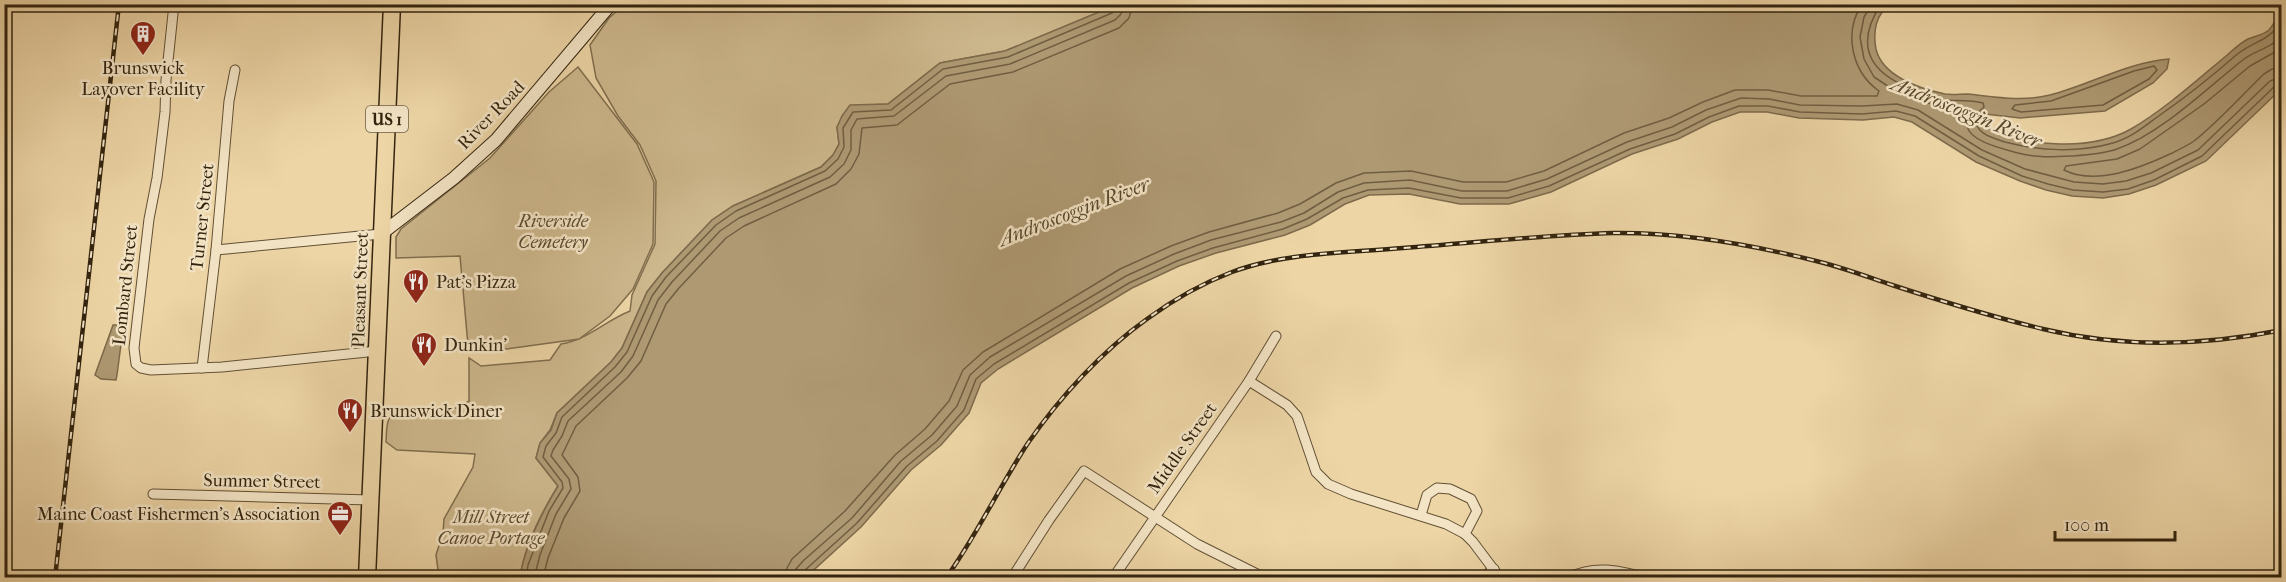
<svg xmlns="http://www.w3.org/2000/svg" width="2286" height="582" font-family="'IM FELL French Canon',serif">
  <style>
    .green { fill: #cdb78c; stroke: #806e4e; stroke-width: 1.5 }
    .water { fill: #ae9973; stroke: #7d6a4b; stroke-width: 1.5 }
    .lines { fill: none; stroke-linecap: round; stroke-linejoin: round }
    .shore { stroke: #705e41; stroke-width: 1.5 }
    .street-casing { stroke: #625035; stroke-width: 11 }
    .secondary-casing { stroke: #33240f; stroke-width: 14 }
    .highway-casing { stroke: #33240f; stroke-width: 19 }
    .street { stroke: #f3e4c5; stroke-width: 9 }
    .secondary { stroke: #f3e4c5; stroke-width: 12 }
    .highway { stroke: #edd5a6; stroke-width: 16 }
    .rail-casing { stroke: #33240f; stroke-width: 4.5 }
    .rail { stroke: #f3e4c5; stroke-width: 2; stroke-dasharray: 7; stroke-linecap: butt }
    .labels { text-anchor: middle; stroke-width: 5; stroke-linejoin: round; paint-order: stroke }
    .shield { fill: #f3e4c5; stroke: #6d5e46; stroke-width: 1.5 }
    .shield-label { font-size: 16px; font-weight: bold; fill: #33240f }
    .poi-label { font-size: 18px; fill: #33240f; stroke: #f3e4c5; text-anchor: start }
    .street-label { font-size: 18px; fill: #33240f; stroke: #f3e4c5 }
    .park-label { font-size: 18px; font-style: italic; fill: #5a492e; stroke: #f3e4c5 }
    .water-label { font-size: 20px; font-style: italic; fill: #58472d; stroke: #f3e4c5 }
  </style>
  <rect width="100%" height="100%" fill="#edd5a6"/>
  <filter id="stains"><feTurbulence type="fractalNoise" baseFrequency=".00333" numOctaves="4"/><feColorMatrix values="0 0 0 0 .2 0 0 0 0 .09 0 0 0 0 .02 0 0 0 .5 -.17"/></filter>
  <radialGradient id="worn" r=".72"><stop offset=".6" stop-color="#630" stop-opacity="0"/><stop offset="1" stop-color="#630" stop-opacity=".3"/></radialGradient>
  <!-- green -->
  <g class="green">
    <path d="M671,4L1116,5L1005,51L940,63L888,104L850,106L837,127L839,144L833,155L821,167L733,206L712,220L662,273L647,292L622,348L611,362L557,413L550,430L540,443L536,458L558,486C541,513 525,546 520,577H439L436,555L443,533L444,519L473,467L475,454L397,450L386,442C387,428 385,416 399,408H458L469,401V358L481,366L550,360L561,344C587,340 605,321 630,311L632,295L655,244L656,181L640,145L618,116L596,78L590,45L609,18L624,5H663L667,8Z"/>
    <polygon points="578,67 637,144 654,182 653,244 633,289 610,316 579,339 484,352 468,345 460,256 396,258 396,237 401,229 490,158 549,92"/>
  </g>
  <!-- water -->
  <g class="water">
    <path d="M1116,5H1891C1875,13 1873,33 1876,49C1882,76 1920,89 1945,94C1952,95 1960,94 1968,94C1996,97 2022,102 2050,95C2092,84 2125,63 2169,59L2167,69L2153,83L2105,111L2020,118L1985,114L1981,115L1980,124C2020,147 2090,152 2131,129C2165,109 2196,81 2226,56C2233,50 2240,43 2248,39C2255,36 2263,35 2269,30C2274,24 2277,17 2281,11V89L2206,161L2156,185L2129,194L2103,198L2072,196L2046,190L2020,181L1976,162L1912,122L1894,117L1863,120L1799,118L1767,112H1740L1712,122L1678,139L1632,154L1551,192L1509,204H1460L1409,194L1369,195L1345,204L1310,225L1285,235L1216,253L1179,266L1132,288L998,369L981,383L969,413L941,445L911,470L861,527L806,577H520C525,545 541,514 558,486L536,458L540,443L551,430L557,413L611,362L622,348L647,292L662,273L712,220L733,206L821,167L833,155L839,144L837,127L842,116L850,105L888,104L940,63L1005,51Z"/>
    <polygon points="113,325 121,325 123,329 117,375 116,380 101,379 95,375"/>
  </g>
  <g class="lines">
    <!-- shore -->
    <g class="shore">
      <path d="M1872,4L1864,17L1860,37L1864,59L1874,77L1900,94L1941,107L1967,108C1968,114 1966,120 1967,126C1970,142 2004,149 2018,153C2036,158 2053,157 2072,156C2087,155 2103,154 2117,149C2161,134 2207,88 2244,59C2256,50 2272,48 2282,35"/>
      <path d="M1881,4C1850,52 1876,78 1923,93C1930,95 1938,99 1945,100C1958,101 1970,100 1983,103L1984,107L1975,115C1974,133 1989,137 2005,142C2039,151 2078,153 2113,143C2131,138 2145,126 2160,115C2186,97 2211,77 2235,56C2254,40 2266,44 2282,21"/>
      <path d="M2282,48L2250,66L2204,104L2140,149L2117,159L2066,166L2064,170C2096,186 2140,168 2170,154C2178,150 2187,146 2194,141C2219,121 2241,96 2264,74L2272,69L2282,68"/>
      <polygon points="2154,66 2157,70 2149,79 2103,105 2021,112 2012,109 2015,105 2051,101 2134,71"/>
      <polyline points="526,578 528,565 549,511 563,488 562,482 543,457 546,446 556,433 562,417 615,367 627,352 652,296 666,277 716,225 736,211 825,171 838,159 844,147 843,128 853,112 891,110 943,69 1008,57 1112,13 1116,4"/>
      <polyline points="534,578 540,555 556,514 571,489 569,479 551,456 553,450 562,436 568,421 621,372 633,356 658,300 672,282 720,231 739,218 830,177 844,164 851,150 851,130 857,119 894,116 946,76 1010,64 1115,20 1121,14 1124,4"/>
      <polyline points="543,578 548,558 564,518 580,491 578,477 562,455 576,426 627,378 641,361 666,304 679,288 726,238 744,226 836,184 851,169 859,154 862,128 897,125 950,84 1013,72 1119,28 1129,18 1133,4"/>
      <path d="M786,578L787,568L792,559L845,511L895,455L925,429L949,401L963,370L983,352L1120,269L1171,246L1209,232L1278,213L1300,204L1336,183L1364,173L1411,171L1463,182H1506L1544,171L1624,133L1669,118L1703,102L1735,90H1768L1801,96H1877L1879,91C1852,72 1843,33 1862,4"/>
      <polyline points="795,578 796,569 804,560 852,518 901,461 932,435 957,406 970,375 990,357 1126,276 1174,254 1211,240 1281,222 1304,213 1338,192 1364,183 1410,180 1462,191 1507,191 1547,179 1627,142 1672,127 1706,110 1741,98 1769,99 1800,105 1862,106 1897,104 1918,110 1982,150 2025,169 2074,182 2103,184 2126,181 2151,173 2198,150 2270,81 2282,77"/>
      <polyline points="802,578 804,571 857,523 907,466 937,441 964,410 976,379 994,364 1129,283 1177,261 1213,248 1283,229 1307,219 1343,198 1368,190 1409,188 1461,198 1508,198 1549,186 1630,149 1675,134 1709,117 1739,106 1768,106 1800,112 1862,114 1896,111 1915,116 1979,156 2022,176 2048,184 2073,190 2103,192 2128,189 2154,180 2202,156 2275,86 2282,85"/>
    </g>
    <defs>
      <g id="street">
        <polyline points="174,4 166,80 165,112 157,178 149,219 134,348 136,364 141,368 151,370 222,367 377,351"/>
        <polyline points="4,236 4,266"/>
        <polyline points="216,250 381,234"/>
        <polyline points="202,368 216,250 229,101 235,70"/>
        <polyline points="1249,381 1287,405 1297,416 1316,472 1328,484 1351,494 1446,524 1465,534 1473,542 1500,578"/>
        <polyline points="153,494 370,500"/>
        <polyline points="1421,515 1427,495 1437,488 1450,489 1471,499 1477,511 1465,534"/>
        <polyline points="1012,578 1049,520 1084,471 1197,544 1265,578"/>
        <polyline points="1113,578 1249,381 1276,336"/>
        <polyline points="1482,578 1494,569"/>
        <path d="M1568,578C1595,564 1620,571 1648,578"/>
      </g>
      <polyline id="secondary" points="381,234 454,178 496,140 611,4"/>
      <polyline id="highway" points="367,578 392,4"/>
    </defs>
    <!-- street casing -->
    <use href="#street" class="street-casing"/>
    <!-- secondary casing -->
    <use href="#secondary" class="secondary-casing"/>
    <!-- highway casing -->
    <use href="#highway" class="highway-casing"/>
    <!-- street -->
    <use href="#street" class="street"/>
    <!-- secondary -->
    <use href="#secondary" class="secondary"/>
    <!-- highway -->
    <use href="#highway" class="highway"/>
    <defs>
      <g id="rail">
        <polyline points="55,578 119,4"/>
        <path d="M946,578C977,535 999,487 1028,443C1060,397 1102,351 1147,319C1173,300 1203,283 1232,272C1286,252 1347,253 1403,248C1473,243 1543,235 1613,233C1682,232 1754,245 1820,262C1844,268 1868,277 1892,285C1941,301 1993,317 2043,329C2122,348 2203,346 2282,330"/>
      </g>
    </defs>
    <!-- rail casing -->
    <use href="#rail" class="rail-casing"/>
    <!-- rail -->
    <use href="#rail" class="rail"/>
  </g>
  <!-- icons -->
  <defs>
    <symbol id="building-pin" viewBox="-11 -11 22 30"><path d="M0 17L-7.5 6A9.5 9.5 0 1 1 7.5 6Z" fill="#8f2418" stroke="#f3e4c5"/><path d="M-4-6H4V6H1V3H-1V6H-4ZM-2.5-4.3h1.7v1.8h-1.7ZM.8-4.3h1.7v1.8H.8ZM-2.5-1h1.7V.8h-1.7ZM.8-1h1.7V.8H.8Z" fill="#fff"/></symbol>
    <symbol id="restaurant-pin" viewBox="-11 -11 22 30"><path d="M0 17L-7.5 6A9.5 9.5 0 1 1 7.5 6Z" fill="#8f2418" stroke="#f3e4c5"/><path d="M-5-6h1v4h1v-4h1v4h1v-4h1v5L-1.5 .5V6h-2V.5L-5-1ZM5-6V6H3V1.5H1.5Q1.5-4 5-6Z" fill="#fff"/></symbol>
    <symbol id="office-pin" viewBox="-11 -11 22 30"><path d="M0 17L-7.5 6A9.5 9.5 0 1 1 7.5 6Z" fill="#8f2418" stroke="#f3e4c5"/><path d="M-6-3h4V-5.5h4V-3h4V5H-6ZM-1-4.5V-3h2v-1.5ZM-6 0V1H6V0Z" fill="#fff"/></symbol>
  </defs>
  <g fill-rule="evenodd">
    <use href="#building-pin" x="128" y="19" width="30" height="40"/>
    <use href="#restaurant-pin" x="401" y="267" width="30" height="40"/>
    <use href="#restaurant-pin" x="409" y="330" width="30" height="40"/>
    <use href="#restaurant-pin" x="335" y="396" width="30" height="40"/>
    <use href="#office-pin" x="325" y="499" width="30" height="40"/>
  </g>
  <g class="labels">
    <!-- shield labels -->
    <rect class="shield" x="366" y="106" width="42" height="26" rx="4.5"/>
    <g class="shield-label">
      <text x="387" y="125">US 1</text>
    </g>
    <!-- poi labels -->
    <g class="poi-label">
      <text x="143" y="74" text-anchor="middle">Brunswick<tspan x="143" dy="21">Layover Facility</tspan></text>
      <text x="436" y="288">Pat's Pizza</text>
      <text x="444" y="351">Dunkin'</text>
      <text x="370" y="417">Brunswick Diner</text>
      <text x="320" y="520" text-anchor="end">Maine Coast Fishermen's Association</text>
    </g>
    <!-- street labels -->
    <g class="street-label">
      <text transform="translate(491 115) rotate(-46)" y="6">River Road</text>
      <text transform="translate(202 217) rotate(-84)" y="6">Turner Street</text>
      <text transform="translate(125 285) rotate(-84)" y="6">Lombard Street</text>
      <text transform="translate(360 290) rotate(-88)" y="6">Pleasant Street</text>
      <text transform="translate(1182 448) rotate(-55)" y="6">Middle Street</text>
      <text transform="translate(262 481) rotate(1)" y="6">Summer Street</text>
    </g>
    <!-- park labels -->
    <g class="park-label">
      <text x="553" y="227">Riverside<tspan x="553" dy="21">Cemetery</tspan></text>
      <text x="491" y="523">Mill Street<tspan x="491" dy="21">Canoe Portage</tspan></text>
    </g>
    <!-- water labels -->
    <g class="water-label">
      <text transform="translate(1967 112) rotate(22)" y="7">Androscoggin River</text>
      <text transform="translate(1074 211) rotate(-21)" y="7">Androscoggin River</text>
    </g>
  </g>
  <!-- margin -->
  <rect width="2286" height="582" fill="none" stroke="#edd5a6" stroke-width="24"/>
  <rect x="6" y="6" width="2274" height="570" fill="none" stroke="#33240f" stroke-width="3"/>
  <rect x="12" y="12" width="2262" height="558" fill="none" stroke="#33240f" stroke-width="1.5"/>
  <!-- scale -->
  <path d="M2055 531v9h120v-9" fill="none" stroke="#33240f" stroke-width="3"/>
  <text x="2064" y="531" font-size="18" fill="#33240f" stroke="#f3e4c5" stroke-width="4.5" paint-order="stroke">100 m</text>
  <rect width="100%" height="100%" filter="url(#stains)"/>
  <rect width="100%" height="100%" fill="url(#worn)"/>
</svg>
